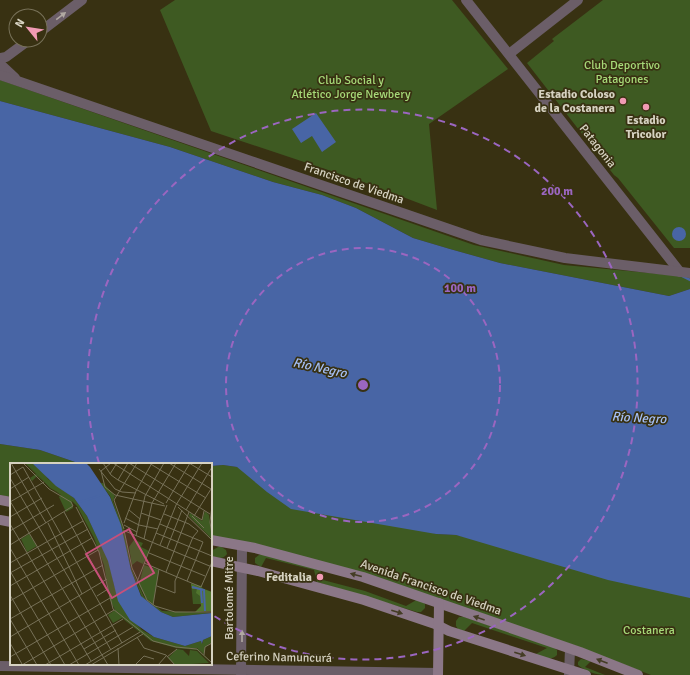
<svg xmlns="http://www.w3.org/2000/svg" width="690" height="675" font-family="Signika,sans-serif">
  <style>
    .green { fill: #3e5a22 }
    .water { fill: #4865a5 }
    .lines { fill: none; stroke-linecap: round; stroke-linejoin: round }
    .stream { stroke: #4865a5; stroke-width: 2.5 }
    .minor { stroke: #6b5e68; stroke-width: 10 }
    .tertiary { stroke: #6b5e68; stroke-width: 10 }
    .secondary { stroke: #8b7787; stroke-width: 10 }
    .oneway { fill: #b1a9a2 }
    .oneway2 { fill: #443c24 }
    .ring { fill: none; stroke: #9b66c0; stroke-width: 2; stroke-dasharray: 7 5 }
    .poi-dot { fill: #f19ab4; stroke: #383112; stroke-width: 1.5 }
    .labels { text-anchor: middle; stroke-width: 3.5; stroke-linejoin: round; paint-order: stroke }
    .park-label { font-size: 12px; fill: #a6d978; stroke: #383112 }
    .poi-label { font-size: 12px; font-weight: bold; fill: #d6d2c1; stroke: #383112; text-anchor: end }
    .street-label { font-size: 12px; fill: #d6d2c1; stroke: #383112 }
    .water-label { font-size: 13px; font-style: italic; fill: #a5bff5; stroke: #383112 }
    .inset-river { fill: none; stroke: #4865a5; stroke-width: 2 }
    .inset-road { fill: none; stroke: #777158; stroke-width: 1 }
    .view { fill: #c8507a; fill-opacity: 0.15; stroke: #c8507a; stroke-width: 2 }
    .inset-edge { fill: none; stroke: #d6d2c1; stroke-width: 2 }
    .centre { fill: #9b66c0; stroke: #383112; stroke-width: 2 }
    .ring-label { font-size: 12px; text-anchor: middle; font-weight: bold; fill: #9b66c0; stroke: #383112; stroke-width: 3.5; stroke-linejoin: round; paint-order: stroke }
  </style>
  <rect width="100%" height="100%" fill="#383112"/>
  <!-- green -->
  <g class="green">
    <polygon points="175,0 452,0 508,69 429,124 437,210 358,180 211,131 160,10"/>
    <polygon points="603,0 690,0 690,248 674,248 618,178 614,175 527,63 554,41 552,39"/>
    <polygon points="0,80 474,245 564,265 682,276 690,278 690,289 669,296 500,263 450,249 413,238 356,208 322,195 273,182 170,147 0,101"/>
    <polygon points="0,444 40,450 75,462 151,464 11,464 11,497 0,495"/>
    <polygon points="223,465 237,467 436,534 456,535 690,578 690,675 651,675 574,645 211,536 211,466"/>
    <path d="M220,546L226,550L227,554C222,560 218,558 211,556V551Z"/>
    <polygon points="263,554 320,569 323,580 365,591 406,606 418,599 422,601 425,604 425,608 421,612 417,612 317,582 314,570 266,558 261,567 255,563 255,558 259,555"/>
    <path d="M459,617H464L553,647L557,650V655C550,662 542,657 534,655L547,648L472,623L464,631L458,629L456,626V621Z"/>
    <path d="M581,659L591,661L585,667L605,675C596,675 585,671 578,665V662Z"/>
  </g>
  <!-- water -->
  <g class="water">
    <polygon points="0,101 170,147 273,182 322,195 356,208 413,238 450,249 500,263 669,296 690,289 690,598 608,580 456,535 436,534 291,509 267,492 237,467 223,465 211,466 211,464 90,464 75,462 40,450 0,444"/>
    <polygon points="316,113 336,142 322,152 312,136 301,143 292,129"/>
    <circle cx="679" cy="234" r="7"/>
  </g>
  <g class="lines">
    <!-- stream -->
    <polyline class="stream" points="682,276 690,280"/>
    <!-- minor -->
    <g class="minor">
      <polyline points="466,0 680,272"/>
      <polyline points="509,54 578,0"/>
      <polyline points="0,666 438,673"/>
      <polyline points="241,675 242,546"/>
      <polyline points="569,675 570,649"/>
    </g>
    <!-- tertiary -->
    <g class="tertiary">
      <polyline points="40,32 82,0"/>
      <polyline points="0,58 6,57 29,40"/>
      <polyline points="0,64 15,78"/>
      <polyline points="0,75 481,240 565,258 690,273"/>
    </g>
    <!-- secondary -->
    <g class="secondary">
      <polyline points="0,500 11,502"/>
      <polyline points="0,520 11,522"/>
      <polyline points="211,540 255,548 363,577 580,652 638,675"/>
      <polyline points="211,561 258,571 364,600 435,624 449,631 586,675"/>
      <polyline points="438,675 439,603"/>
    </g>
  </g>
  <!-- one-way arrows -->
  <defs><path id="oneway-solid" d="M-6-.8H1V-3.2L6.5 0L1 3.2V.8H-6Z"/></defs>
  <g class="oneway">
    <use href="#oneway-solid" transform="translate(61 16) rotate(-37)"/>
    <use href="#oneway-solid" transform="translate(242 636) rotate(-90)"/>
  </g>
  <g class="oneway2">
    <use href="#oneway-solid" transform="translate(356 575) rotate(-165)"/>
    <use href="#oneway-solid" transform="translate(397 612) rotate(18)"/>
    <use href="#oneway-solid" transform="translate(479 618) rotate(-161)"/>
    <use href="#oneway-solid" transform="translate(520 654) rotate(18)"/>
    <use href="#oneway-solid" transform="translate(602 661) rotate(-159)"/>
  </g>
  <!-- distance rings -->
  <g class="ring">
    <circle cx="363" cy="385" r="137"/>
    <path d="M99 463A275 275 0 1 1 211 614"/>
  </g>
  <!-- markers -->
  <g class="poi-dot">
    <circle cx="623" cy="101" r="4"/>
    <circle cx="646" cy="107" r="4"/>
    <circle cx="320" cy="577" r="4"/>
  </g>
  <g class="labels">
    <!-- park labels -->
    <g class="park-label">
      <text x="622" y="69">Club Deportivo<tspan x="622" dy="14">Patagones</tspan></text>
      <text x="351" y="84">Club Social y<tspan x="351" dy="14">Atlético Jorge Newbery</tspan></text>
      <text x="649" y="634">Costanera</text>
    </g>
    <!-- poi labels -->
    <g class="poi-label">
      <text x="615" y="98">Estadio Coloso<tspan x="615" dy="14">de la Costanera</tspan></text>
      <text x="646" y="124" text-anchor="middle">Estadio<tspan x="646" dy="14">Tricolor</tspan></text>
      <text x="312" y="581">Feditalia</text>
    </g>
    <!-- street labels -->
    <g class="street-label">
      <text transform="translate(598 146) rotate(52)" y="4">Patagonia</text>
      <text transform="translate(354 183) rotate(19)" y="4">Francisco de Viedma</text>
      <text transform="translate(431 587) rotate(19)" y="4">Avenida Francisco de Viedma</text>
      <text transform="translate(229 598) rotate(-90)" y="4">Bartolomé Mitre</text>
      <text transform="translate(279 657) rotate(1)" y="4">Ceferino Namuncurá</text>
    </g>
    <!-- water labels -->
    <g class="water-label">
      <text transform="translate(320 367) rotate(12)" y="5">Río Negro</text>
      <text transform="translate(639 417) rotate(3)" y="5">Río Negro</text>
    </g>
  </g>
  <!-- overview -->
  <g transform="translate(10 463)">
    <rect width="202" height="202" fill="#383112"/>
    <path d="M15,0H27L38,16L64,35L77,53L100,101L104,122L116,150L132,167L144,174L175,183L191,178L193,181V177L202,173V179L195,184L194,191L187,185H175L188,186L200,199L187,187L166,185L141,178L112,155L103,160L98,152L105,147L100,137L94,102L84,75L67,43L62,38L63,45L56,49L49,34L51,32L48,30L41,27L49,30L40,25L19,3L33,18L27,13L22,18L20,15L26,11ZM90,20H93L105,33L103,38L114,67L121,105L134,134L152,148L202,150L163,154L151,149L132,134L121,107L107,52L100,33ZM195,48L199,52L202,76L179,53L180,50L192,58ZM19,71L27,83L17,89L11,76ZM124,77L133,80L131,84L139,88L133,101L127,98L122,102L119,84ZM134,102L149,107L143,141L135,134L129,122ZM181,120L192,123L194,141H183ZM167,186L173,187L179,193L180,187L187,188L199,200L165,202L158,195Z" fill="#3e5a22"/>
    <path d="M181,121L202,129V148L185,149L191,143L190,133L186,130L187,126H182Z" fill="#51752e"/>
    <path d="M22,0H76L80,4L100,34L111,62L121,107L131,133L151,149L163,154L202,150V173L193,177L192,181L191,178L175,183L144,174L120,157L108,138L98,98L77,53L64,35L46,23Z" fill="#4865a5"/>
    <path class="inset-river" d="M69,39L96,31M182,124L194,127L195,148M191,127L192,140"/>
    <path class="inset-road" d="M1,0L36,60M93,0L101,12L108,17L154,41M103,0L192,57L194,48M119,0L200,51M139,0L196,35M159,0L201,26M179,0L202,14M13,4L112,180M89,6L105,26L112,29L126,30M91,8L95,24L105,32L155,43M91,8L101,0M100,11L107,0M0,12L13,4M0,15L101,187M108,17L118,0M0,26L19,14M0,38L98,202M0,39L34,19M156,40L180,0M202,43L200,59L202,72M66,44L89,89L103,146L143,178L166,184L187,186L201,199M168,44L202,77M119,47L130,56M176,47L202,4M54,49L92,119M131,50L151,57M182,53L194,65M184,53L201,26M0,54L32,35M115,55L129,62L148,66M38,60L72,131M114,60L126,28L142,0M0,61L81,198M150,61L193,79L177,118M114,62L127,69M114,66L104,37L127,0M114,67L122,105L137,137L145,143L165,149H202M0,68L44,42M115,68L202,104M146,70L202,93M126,73L135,33L154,0M134,76L142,40L166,0M0,82L63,43L61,39L39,26L13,0M150,82L166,42L192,0M0,85L69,202M157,85L172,47M139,90L195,113M0,100L73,58M134,100L191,124L202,99M0,108L55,202M156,109L179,49M0,110L78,66M127,119L157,42M0,123L82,75M147,123L165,130V118L183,74L188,68L179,61L154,51M0,132L41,202M87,133L98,126M0,138L88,87M143,142L149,106M0,156L93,102M0,156L27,202M0,174L97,116M127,174L134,185L156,192L165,202M0,180L12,201M108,185L109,202M74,186L106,167M194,192L195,184L202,180M0,194L100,135M157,194L167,186M12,202L104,147M35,202L113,156M59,202L123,164M75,202L130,169M81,202L133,171M125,202L134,193L144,196M148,202L156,193"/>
    <path class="view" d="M119,66L144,110L102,135L76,91Z"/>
    <rect width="202" height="202" class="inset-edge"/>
  </g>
  <circle cx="363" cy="385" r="6" class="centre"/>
  <g class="ring-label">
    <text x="557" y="195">200 m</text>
    <text x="460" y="292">100 m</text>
  </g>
  <!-- north arrow -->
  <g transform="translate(28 28) rotate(300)"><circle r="19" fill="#383112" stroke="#777158"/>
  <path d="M0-3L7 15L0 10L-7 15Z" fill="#f19ab4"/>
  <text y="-6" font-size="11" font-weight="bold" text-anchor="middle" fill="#d6d2c1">N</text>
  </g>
</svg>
